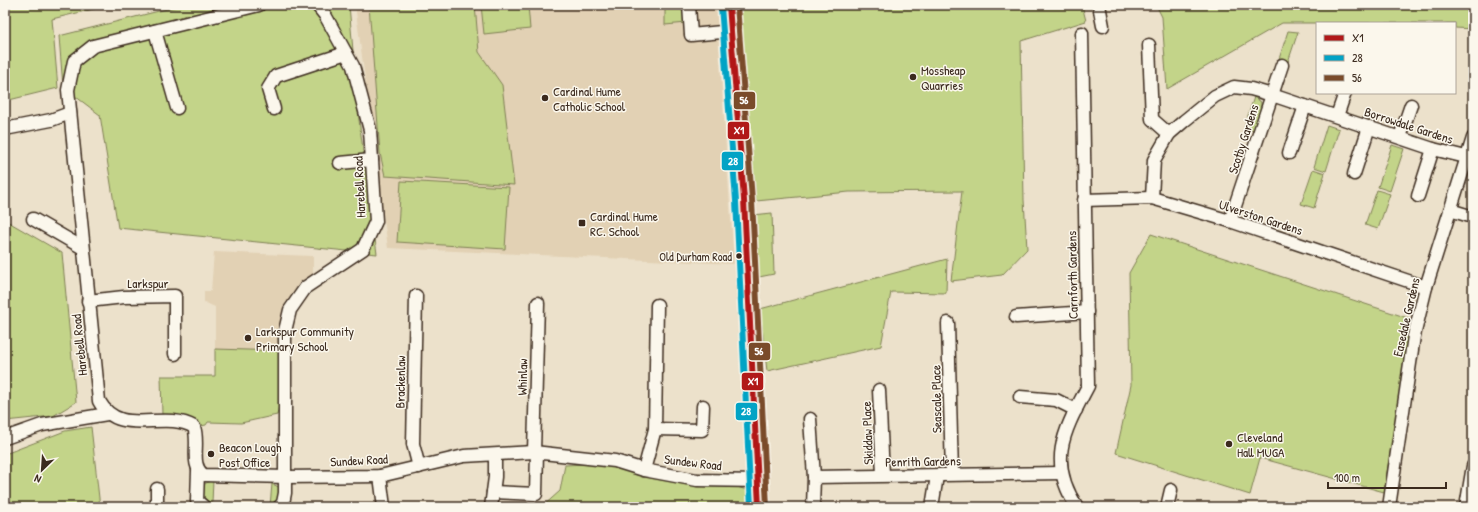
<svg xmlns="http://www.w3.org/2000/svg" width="1478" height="512" font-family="'Patrick Hand',sans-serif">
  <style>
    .built { fill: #e2d1b4 }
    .green { fill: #c3d489; stroke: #7f7f54 }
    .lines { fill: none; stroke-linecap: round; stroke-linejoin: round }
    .minor-casing { stroke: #3b2a1e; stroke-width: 15 }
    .major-casing { stroke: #3b2a1e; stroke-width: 18 }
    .minor { stroke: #fbf7ec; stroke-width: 12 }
    .major { stroke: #fbf7ec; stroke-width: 15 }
    .bus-1-casing { stroke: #fbf7ec; stroke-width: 9 }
    .bus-2-casing { stroke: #fbf7ec; stroke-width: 9 }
    .bus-3-casing { stroke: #fbf7ec; stroke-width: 9 }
    .bus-1 { stroke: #b11919; stroke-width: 6 }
    .bus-2 { stroke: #03a3c5; stroke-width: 6 }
    .bus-3 { stroke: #7a4b2a; stroke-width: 6 }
    .poi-dot { fill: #3b2a1e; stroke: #fbf7ec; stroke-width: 1.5 }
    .labels { text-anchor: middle; stroke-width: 3; stroke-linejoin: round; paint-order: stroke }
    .bus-label { font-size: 12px; fill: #3b2a1e; stroke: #fbf7ec; text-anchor: end }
    .poi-label { font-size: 13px; fill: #3b2a1e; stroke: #fbf7ec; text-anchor: start }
    .street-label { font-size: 13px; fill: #3b2a1e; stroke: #fbf7ec }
    .line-badge { stroke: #fbf7ec; stroke-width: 1.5 }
    .badge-label { font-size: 11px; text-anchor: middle; font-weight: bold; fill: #fff }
  </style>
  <rect width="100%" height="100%" fill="#ece1cb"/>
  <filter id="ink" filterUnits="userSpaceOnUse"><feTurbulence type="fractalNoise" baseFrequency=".025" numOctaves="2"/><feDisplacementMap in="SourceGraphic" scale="8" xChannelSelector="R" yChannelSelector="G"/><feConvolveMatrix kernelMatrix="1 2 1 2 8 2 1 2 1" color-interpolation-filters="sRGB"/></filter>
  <g filter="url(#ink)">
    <!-- built -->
    <g class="built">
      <polygon points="355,5 716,5 734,264 388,248"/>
      <polygon points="214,252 313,256 313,276 285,303 282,326 280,400 215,398 215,307 204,302 204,291 211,291"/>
    </g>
    <!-- green -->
    <g class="green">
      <polygon points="5,5 110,5 52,19 58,88 5,101"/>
      <polygon points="183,5 349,5 359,120 377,254 118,228 100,115 63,87 59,36"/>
      <polygon points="369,5 475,5 479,52 502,85 514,185 385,176 380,153"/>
      <polygon points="481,5 528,5 530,29 484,34"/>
      <polygon points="665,5 686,5 687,23 665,25"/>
      <polygon points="740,5 1082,5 1086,21 1021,41 1024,200 1027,249 1002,275 951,281 962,191 849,192 756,201"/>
      <polygon points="1156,5 1473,5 1473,29 1455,28 1455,23 1282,23 1167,89 1162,17"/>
      <polygon points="1288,31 1298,32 1288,62 1279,59"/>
      <polygon points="1254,97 1261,102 1261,107 1255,131 1244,128"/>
      <polygon points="1327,125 1339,129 1326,171 1314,167"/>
      <polygon points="1392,145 1404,149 1390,191 1378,187"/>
      <polygon points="1313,169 1325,173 1314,208 1301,204"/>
      <polygon points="401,181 509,187 505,249 397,242"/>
      <polygon points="1377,190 1390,194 1378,229 1365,225"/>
      <polygon points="772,213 774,274 754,278 753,215"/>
      <polygon points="5,220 62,253 76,402 53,416 5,421"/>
      <polygon points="1151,234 1411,319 1384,492 1260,458 1250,495 1116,453 1131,385 1129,273"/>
      <polygon points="947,259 946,293 891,292 881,346 767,371 760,309"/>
      <polygon points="215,349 281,351 280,400 277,415 241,423 208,422 206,425 201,426 184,417 162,415 161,376 215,376"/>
      <polygon points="91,427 100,507 5,507 5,454 65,431"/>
      <polygon points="586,464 618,468 650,478 689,485 737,487 750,491 750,507 542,507 560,491 565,465"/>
      <path d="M213,480L212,503C198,498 198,484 213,480Z"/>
      <polygon points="272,484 279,487 280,498 276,503 270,506"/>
    </g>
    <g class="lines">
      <defs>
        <g id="minor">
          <path d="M259,5L93,46L74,61L68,90L99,401C120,439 163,409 194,427C200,444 189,465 204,475L285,477L380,476L464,456L534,452L615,461L644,470L697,480L759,481"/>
          <polyline points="689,5 691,35 732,31"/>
          <polyline points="1099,5 1103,26"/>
          <polyline points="155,31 177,108"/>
          <polyline points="1149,45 1152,119 1169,134"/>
          <polyline points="274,109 268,89 276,76 346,53"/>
          <polyline points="1337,116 1345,93"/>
          <polyline points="5,129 51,120 70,113"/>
          <polyline points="1400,137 1411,105"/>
          <polyline points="1289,153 1305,106"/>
          <polyline points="340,163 372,160"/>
          <polyline points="1354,174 1369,127"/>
          <polyline points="1418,196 1433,149"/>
          <polyline points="1152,198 1154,160 1169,134 1184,121 1215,96 1234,87 1251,89 1272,95 1433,149 1466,157"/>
          <polyline points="1084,200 1152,198 1230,221 1426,287"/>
          <polyline points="1450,210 1473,217"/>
          <polyline points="33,219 83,248"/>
          <polyline points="1230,221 1282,65"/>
          <polyline points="416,296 413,444 419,467"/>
          <polyline points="88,301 124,297 175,296 175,354"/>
          <polyline points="1016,317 1087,312"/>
          <polyline points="948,323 952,474"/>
          <polyline points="879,390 883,475"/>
          <polyline points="1020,397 1056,400 1076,410"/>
          <polyline points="810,419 814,477"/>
          <polyline points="655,429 702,430 703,406"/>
          <polyline points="5,438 42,425 107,414"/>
          <polyline points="534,452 538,303"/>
          <polyline points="644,470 655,429 657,305"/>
          <polyline points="198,471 197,501 204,507"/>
          <polyline points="380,476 384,507"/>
          <polyline points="493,492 536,494 537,452"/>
          <polyline points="157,507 157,489"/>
          <polyline points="279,507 283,503 285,493 285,331 290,310 306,287 363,249 376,221 370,130 353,66 325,15 317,5"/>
          <polyline points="491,507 495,477 495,455"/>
          <polyline points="813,507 814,477 1062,473"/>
          <polyline points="932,507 937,476"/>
          <path d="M1077,507C1046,460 1065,430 1088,386L1082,33"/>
          <polyline points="1167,507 1171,490"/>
          <polyline points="1389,507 1414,336 1426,287 1473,138"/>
          <polyline points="1466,507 1473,466"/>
        </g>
        <polyline id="major" points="729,5 744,200 759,507"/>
      </defs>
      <!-- minor casing -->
      <use href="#minor" class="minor-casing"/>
      <!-- major casing -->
      <use href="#major" class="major-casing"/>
      <!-- minor -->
      <use href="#minor" class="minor"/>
      <!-- major -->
      <use href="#major" class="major"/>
      <defs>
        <polyline id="bus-1" points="729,5 744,200 759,507"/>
        <polyline id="bus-2" points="721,6 736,201 751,507"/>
        <polyline id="bus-3" points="737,5 752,200 767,507"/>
      </defs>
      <!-- bus-1 casing -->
      <use href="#bus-1" class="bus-1-casing"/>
      <!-- bus-2 casing -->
      <use href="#bus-2" class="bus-2-casing"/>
      <!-- bus-3 casing -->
      <use href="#bus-3" class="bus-3-casing"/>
      <!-- bus-1 -->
      <use href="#bus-1" class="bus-1"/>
      <!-- bus-2 -->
      <use href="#bus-2" class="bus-2"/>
      <!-- bus-3 -->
      <use href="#bus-3" class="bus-3"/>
    </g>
  </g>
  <!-- markers -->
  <g class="poi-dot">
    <circle cx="913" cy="77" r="4"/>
    <circle cx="545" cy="98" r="4"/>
    <rect x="578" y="219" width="8" height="8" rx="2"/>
    <circle cx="739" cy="256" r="3.5"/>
    <circle cx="248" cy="338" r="4"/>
    <circle cx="1229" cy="444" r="4"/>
    <circle cx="211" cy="454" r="4"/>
  </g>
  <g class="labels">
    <!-- bus labels -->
    <g class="bus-label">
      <text x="732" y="261">Old Durham Road</text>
    </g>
    <!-- poi labels -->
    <g class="poi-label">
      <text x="921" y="75">Mossheap<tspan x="921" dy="15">Quarries</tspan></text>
      <text x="553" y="96">Cardinal Hume<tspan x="553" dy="15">Catholic School</tspan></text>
      <text x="590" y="221">Cardinal Hume<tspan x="590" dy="15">RC. School</tspan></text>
      <text x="256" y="336">Larkspur Community<tspan x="256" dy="15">Primary School</tspan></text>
      <text x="1237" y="442">Cleveland<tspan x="1237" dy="15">Hall MUGA</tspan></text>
      <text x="219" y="452">Beacon Lough<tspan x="219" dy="15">Post Office</tspan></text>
    </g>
    <!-- street labels -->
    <g class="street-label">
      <text transform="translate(1409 125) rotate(18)" y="5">Borrowdale Gardens</text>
      <text transform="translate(1243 139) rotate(-72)" y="5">Scotby Gardens</text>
      <text transform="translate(359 187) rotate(-93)" y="5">Harebell Road</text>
      <text transform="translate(1261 217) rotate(18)" y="5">Ulverston Gardens</text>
      <text transform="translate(1072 275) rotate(-91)" y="5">Carnforth Gardens</text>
      <text x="148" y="288">Larkspur</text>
      <text transform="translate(1406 317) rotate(-77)" y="5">Easedale Gardens</text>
      <text transform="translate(79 345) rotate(-96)" y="5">Harebell Road</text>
      <text transform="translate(522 377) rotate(-89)" y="5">Whinlaw</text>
      <text transform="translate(400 382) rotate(-89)" y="5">Brackenlaw</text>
      <text transform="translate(936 399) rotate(-91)" y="5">Seascale Place</text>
      <text transform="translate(867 433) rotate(-92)" y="5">Skiddaw Place</text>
      <text transform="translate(359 460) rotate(-3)" y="5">Sundew Road</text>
      <text transform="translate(923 461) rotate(-1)" y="5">Penrith Gardens</text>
      <text transform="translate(693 462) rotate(7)" y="5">Sundew Road</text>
    </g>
  </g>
  <g class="line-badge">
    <rect x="733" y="91" width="23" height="19" rx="4" fill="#7a4b2a"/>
    <rect x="727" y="121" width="23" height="19" rx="4" fill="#b11919"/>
    <rect x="721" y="151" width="23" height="20" rx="4" fill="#03a3c5"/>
    <rect x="748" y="342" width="23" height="19" rx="4" fill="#7a4b2a"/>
    <rect x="741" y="372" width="23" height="19" rx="4" fill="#b11919"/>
    <rect x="735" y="402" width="23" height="19" rx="4" fill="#03a3c5"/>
  </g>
  <g class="badge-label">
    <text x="744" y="104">56</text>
    <text x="739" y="134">X1</text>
    <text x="733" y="165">28</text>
    <text x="759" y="355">56</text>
    <text x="753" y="385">X1</text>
    <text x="746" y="415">28</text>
  </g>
  <!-- margin -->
  <rect width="1478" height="512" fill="none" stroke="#fbf7ec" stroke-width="20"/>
  <rect x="10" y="10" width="1458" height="492" fill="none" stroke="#3b2a1e" stroke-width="1.5" filter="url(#ink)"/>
  <!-- legend -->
  <rect x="1316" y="22" width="140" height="72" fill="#fbf7ec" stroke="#aea59a"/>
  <rect x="1324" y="35" width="20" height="6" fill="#b11919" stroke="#aea59a"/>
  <text x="1352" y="42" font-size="12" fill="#3b2a1e">X1</text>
  <rect x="1324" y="55" width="20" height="6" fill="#03a3c5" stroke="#aea59a"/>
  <text x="1352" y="62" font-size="12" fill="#3b2a1e">28</text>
  <rect x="1324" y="75" width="20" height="6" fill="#7a4b2a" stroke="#aea59a"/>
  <text x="1352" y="82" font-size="12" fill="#3b2a1e">56</text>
  <!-- north arrow -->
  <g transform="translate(42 470) rotate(205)" stroke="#fbf7ec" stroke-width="3" paint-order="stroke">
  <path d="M0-3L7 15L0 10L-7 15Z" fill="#3b2a1e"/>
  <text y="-6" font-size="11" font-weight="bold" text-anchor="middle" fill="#3b2a1e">N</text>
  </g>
  <!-- scale -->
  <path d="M1328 482v6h118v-6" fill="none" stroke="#3b2a1e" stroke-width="2"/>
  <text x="1334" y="482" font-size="12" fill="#3b2a1e" stroke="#fbf7ec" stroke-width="3" paint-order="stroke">100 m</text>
</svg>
